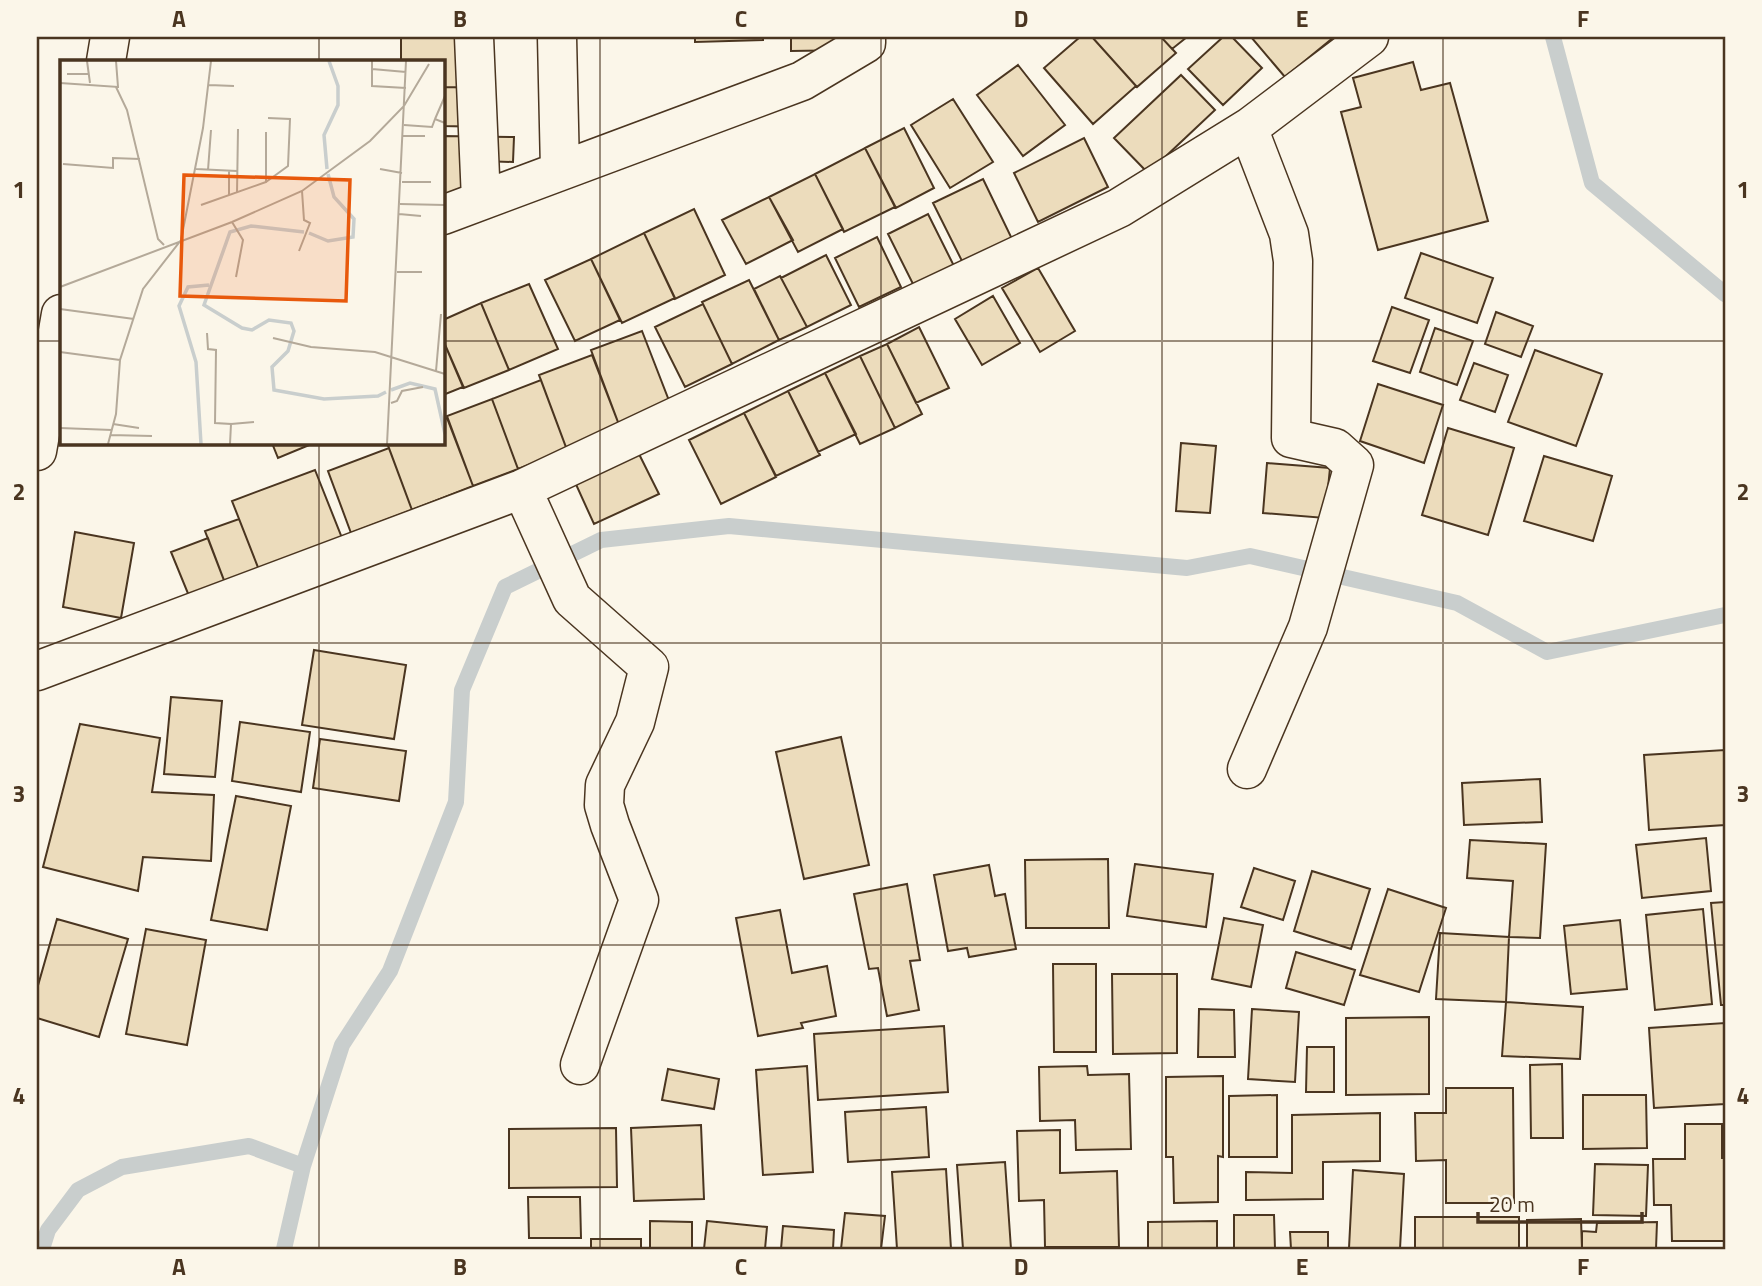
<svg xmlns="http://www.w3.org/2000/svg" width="1762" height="1286" viewBox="0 0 1762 1286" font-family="'Titillium Web',sans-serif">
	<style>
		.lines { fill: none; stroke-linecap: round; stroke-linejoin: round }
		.stream { stroke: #c9cecd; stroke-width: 16 }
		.building { fill: #ecdcbc; stroke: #4a3520; stroke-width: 2 }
		.street-casing { stroke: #4a3520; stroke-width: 41 }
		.street { stroke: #fbf6e9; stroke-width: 38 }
		.grid { fill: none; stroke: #4a3520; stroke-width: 2; stroke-opacity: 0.55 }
		.inset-river { fill: none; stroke: #c9cecd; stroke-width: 3.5 }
		.inset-road { fill: none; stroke: #b4a999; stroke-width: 2 }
		.view { fill: #e8590c; fill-opacity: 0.15; stroke: #e8590c; stroke-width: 3.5 }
		.inset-edge { fill: none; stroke: #4a3520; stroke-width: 3.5 }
		.neatline { fill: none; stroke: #4a3520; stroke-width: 2.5 }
		.grid-label { font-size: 23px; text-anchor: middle; font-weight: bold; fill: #4a3520 }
	</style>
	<rect width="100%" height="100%" fill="#fbf6e9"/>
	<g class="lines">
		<!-- stream -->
		<path class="stream" d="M1553 37 1592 183 1725 294
			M42 1249 48 1230 78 1190 122 1167 249 1146 303 1166
			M284 1249 303 1166 342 1045 390 971 456 802 462 690 505 587 601 540 729 526 1187 568 1250 556 1457 603 1547 652 1725 615"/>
	</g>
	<!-- building -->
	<path class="building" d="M401 37H487V88L443 87V61H401Z
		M695 37H763V40L695 42Z
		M791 37H854V50L791 51Z
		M1080 37H1092L1136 86 1093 124 1044 68Z
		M1092 37H1161L1176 53 1137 87Z
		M1161 37H1187L1172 49Z
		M1223 37H1232L1262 68 1223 105 1188 69Z
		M1251 37H1334L1285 77Z
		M1413 62 1421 90 1450 83 1488 221 1378 250 1341 112 1361 107 1353 78Z
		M1018 65 1065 125 1023 156 977 95Z
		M1181 75 1215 110 1148 173 1114 138Z
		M443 87 487 88V127L443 126Z
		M953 99 993 162 950 188 911 125Z
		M904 128 934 188 896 208 865 148Z
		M443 136 514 137 513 162 482 161V195H443Z
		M1084 138 1108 187 1038 222 1014 173Z
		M865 148 895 207 844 232 815 174Z
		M815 174 843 229 798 252 769 197Z
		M983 179 1013 241 964 265 933 203Z
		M769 197 793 240 746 264 722 220Z
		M694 209 725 275 675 299 644 233Z
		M928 214 954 266 914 286 888 234Z
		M644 233 675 298 622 323 591 259Z
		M877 237 901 287 859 307 835 258Z
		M1421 253 1493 278 1477 323 1405 298Z
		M826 255 851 305 807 327 781 278Z
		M591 259 620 320 575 341 545 280Z
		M1038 268 1075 331 1040 352 1002 288Z
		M780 276 807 327 779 340 754 289Z
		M749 280 779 340 732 364 702 302Z
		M529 284 558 349 509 370 481 303Z
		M993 296 1020 343 982 365 955 319Z
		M481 303 509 370 464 388 443 340V320Z
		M703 304 732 364 685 387 655 327Z
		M1392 307 1429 320 1410 373 1373 361Z
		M1496 312 1533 326 1521 357 1485 344Z
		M919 327 949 388 916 403 887 344Z
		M1435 328 1473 341 1457 385 1420 372Z
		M642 331 673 411 621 430 591 350Z
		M443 340 463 387 443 395Z
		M887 344 922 414 895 428 860 356Z
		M1535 350 1602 374 1576 446 1508 422Z
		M592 355 621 430 567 450 539 375Z
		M860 356 895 428 860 444 825 373Z
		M1474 363 1508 375 1495 412 1460 400Z
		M825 373 856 434 818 452 788 391Z
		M541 380 567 450 518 469 492 399Z
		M1378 384 1443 405 1424 463 1360 441Z
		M788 391 820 455 776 476 744 413Z
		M492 399 518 469 473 486 447 416Z
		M744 413 776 477 721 504 689 440Z
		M447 418 473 486 412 510 387 443H443V420Z
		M1448 428 1514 448 1488 535 1422 515Z
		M272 443H314L278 458Z
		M1181 443 1216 446 1210 513 1176 511Z
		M389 448 412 510 351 533 328 471Z
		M637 450 659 494 594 524 574 480Z
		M1544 456 1612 476 1593 541 1524 521Z
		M1267 463 1330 468 1325 518 1263 513Z
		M315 470 342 538 259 570 232 501Z
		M239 519 259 570 225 583 205 531Z
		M75 532 134 543 121 618 63 607Z
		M208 538 225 583 189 596 171 552Z
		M314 650 406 665 394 739 302 725Z
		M171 697 222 701 215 777 164 774Z
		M240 722 310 732 301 792 232 781Z
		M80 724 160 738 152 792 214 795 211 861 143 857 138 891 43 867Z
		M841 737 869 865 804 879 776 752Z
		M320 739 406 751 399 801 313 788Z
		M1725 750V825L1649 830 1644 755Z
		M1540 779 1542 822 1464 825 1462 783Z
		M236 796 291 806 267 930 211 920Z
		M1706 838 1711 891 1642 898 1636 845Z
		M1470 840 1546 844 1540 938 1509 937 1513 881 1467 878Z
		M1108 859 1109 928H1026L1025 860Z
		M1135 864 1213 874 1206 927 1127 916Z
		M989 865 995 896 1005 894 1016 949 969 957 967 948 948 951 934 875Z
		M1254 868 1295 881 1283 920 1241 907Z
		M1312 871 1370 889 1351 949 1294 931Z
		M907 884 920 960 910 961 919 1010 887 1016 878 968 869 969 854 894Z
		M1388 889 1446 908 1419 992 1360 975Z
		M1725 902V1005H1721L1711 903Z
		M1703 909 1712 1004 1655 1010 1646 915Z
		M780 910 792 973 827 966 836 1016 801 1023 803 1028 758 1036 736 918Z
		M1224 918 1263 925 1251 987 1212 979Z
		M57 919 128 939 99 1037 37 1018V989Z
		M1620 920 1627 989 1571 994 1564 926Z
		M146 929 206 940 187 1045 126 1034Z
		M1440 933 1509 937 1506 1002 1436 999Z
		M1296 952 1355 970 1344 1005 1286 988Z
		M1053 964H1096V1052H1054Z
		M1112 974H1177V1053L1113 1054Z
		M1506 1002 1583 1007 1580 1059 1502 1056Z
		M1199 1009 1234 1010 1235 1057H1198Z
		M1252 1009 1299 1012 1295 1082 1248 1079Z
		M1429 1017V1094L1346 1095V1018Z
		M1725 1023V1104L1654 1108 1649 1028Z
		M944 1026 948 1092 818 1100 814 1034Z
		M1307 1047H1334V1092H1306Z
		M1562 1064 1563 1138H1531L1530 1065Z
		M807 1066 813 1172 763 1175 756 1070Z
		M1087 1066 1088 1075 1129 1074 1131 1149 1076 1150 1075 1120 1040 1121 1039 1067Z
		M668 1069 719 1079 714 1109 662 1100Z
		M1223 1076V1157L1218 1156V1202L1174 1203 1173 1157H1166V1077Z
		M1446 1088H1513L1514 1203H1446V1160L1416 1161 1415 1113H1446Z
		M1277 1095V1157H1229V1096Z
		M1583 1095H1646L1647 1148 1583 1149Z
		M926 1107 929 1157 848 1162 845 1112Z
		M1380 1113V1161L1323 1162V1199L1246 1200V1172L1292 1173V1115Z
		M1685 1124H1722V1158H1725L1724 1241H1672L1671 1205H1654L1653 1159H1685Z
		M701 1125 704 1199 634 1201 631 1128Z
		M616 1128 617 1187 509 1188V1129Z
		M1060 1130V1173L1117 1171 1119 1247H1045L1044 1200 1019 1201 1017 1131Z
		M1005 1162 1011 1249H963L957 1165Z
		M1595 1164 1648 1165 1646 1216 1593 1215Z
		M946 1169 951 1249H897L892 1172Z
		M1353 1170 1404 1174 1400 1249 1349 1248Z
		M528 1197H580L581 1238H529Z
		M845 1213 885 1216 881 1249H841Z
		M1234 1215H1274L1275 1249H1234Z
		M1415 1217H1519V1249H1415Z
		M1581 1219 1582 1249H1527V1220Z
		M650 1221 692 1222V1249H650Z
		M707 1221 767 1227 765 1249H704Z
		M1217 1221V1249H1148V1222Z
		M1657 1222 1656 1249H1582V1231L1596 1232 1597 1223Z
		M783 1226 834 1230 833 1249H781Z
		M1290 1232H1328V1249H1291Z
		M591 1239H641V1249H591Z"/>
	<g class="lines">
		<defs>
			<path id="street" d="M474 37 481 200
				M557 37 560 170
				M106 61 110 37
				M443 215 802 81 866 43V37
				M37 451 61 314
				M522 489 572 599 649 667 635 722 605 785 604 805 610 825 639 900 580 1065
				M37 671 522 489 1119 208 1250 127 1369 37
				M1247 769 1308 627 1354 465 1335 448 1291 438 1293 261 1289 234 1252 138 1250 127"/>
		</defs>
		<!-- street casing -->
		<use href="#street" class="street-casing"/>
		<!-- street -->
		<use href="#street" class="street"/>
	</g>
	<!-- grid -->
	<path class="grid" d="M319 37V61M600 37V1249M881 37V1249M1162 37V1249M1443 37V1249M37 341H61M443 341H1725M319 443V1249M37 643H1725M37 945H1725"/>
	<!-- overview -->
	<g transform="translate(60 60)">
		<rect width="385" height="385" fill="#fbf6e9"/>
		<path class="inset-river" d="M267 109 264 75 278 45V26L269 1M244 172 191 166 170 172 144 245 182 268 192 270 209 260 231 263 234 271 228 291 212 307 214 330 264 339 318 336 326 332M249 173 268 181 293 177 294 159 274 137 268 114M331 330 350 323 375 329 385 374M141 384 136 302 119 246 128 227 149 225"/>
		<path class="inset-road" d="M27 1 30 23M312 1V26L346 28M312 9 346 12M7 14H29M0 23 58 27 56 1M149 25 174 26M56 27 67 50 98 179 104 185M375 59 385 36M344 65 372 67 375 59 385 63M343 76H365M3 104 53 108V98L80 99M136 109 177 111M320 109 342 113M148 110 151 70M169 111V135M206 122 228 106 230 59 208 58M342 122H371M177 133 178 69M340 144 385 145M141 145 206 122V72M339 154 361 156M172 162 183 180 176 217M239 191 250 163 244 160 242 131M337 212H362M0 227 172 162 242 131 310 81 344 46 369 4M0 249 74 259M147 273 148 289 156 290 155 363 171 364 170 384M213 278 251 287 315 292 385 314M0 292 60 300M376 311 381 254M331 343 337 341 342 331 363 327M53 364 79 368M171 364 194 362M0 368 52 370M50 375 92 376M48 384 56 354 60 300 83 229 121 180 143 68 151 1M327 384 346 1"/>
		<path class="view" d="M124 115 290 120 286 241 120 236Z"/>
		<rect width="385" height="385" class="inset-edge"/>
	</g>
	<!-- border -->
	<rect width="1762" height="1286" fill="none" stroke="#fbf6e9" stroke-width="77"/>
	<!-- scale -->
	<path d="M1478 1212v10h164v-10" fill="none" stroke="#4a3520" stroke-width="3.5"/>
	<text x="1489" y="1212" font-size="21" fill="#4a3520" stroke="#fbf6e9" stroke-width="5" paint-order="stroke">20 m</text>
	<rect x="38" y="38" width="1686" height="1210" class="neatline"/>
	<g class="grid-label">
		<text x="179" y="27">A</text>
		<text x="460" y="27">B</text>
		<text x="741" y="27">C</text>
		<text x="1021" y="27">D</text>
		<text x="1302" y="27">E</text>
		<text x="1583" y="27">F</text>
		<text x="19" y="198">1</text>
		<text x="1743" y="198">1</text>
		<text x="19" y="500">2</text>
		<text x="1743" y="500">2</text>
		<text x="19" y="802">3</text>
		<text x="1743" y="802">3</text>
		<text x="19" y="1104">4</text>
		<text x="1743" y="1104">4</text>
		<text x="179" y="1275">A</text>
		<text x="460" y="1275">B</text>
		<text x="741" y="1275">C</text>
		<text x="1021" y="1275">D</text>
		<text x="1302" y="1275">E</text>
		<text x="1583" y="1275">F</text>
	</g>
</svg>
